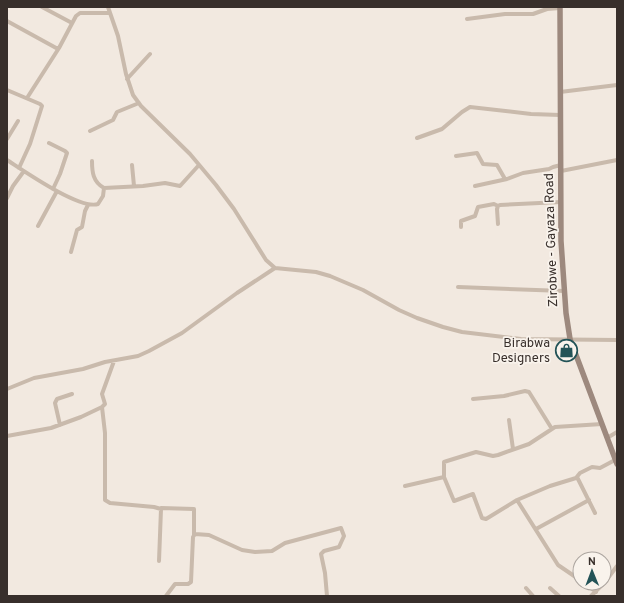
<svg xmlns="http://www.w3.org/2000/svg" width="624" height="603" viewBox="0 0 624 603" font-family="Overpass,sans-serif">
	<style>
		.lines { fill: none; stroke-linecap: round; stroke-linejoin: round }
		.street { stroke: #c9baac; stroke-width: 4 }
		.secondary { stroke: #9d897e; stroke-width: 5.5 }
		.labels { text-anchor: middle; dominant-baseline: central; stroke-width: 3.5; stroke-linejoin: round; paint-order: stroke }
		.street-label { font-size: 13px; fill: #382f2b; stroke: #f9f3ec }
		.poi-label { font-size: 13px; fill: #382f2b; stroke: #f9f3ec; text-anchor: end }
	</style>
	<rect width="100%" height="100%" fill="#f2e9e0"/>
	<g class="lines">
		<!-- street -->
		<path class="street" d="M42 7 72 23
			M108 7 118 36 126 74 133 95 141 106 190 154 216 185 234 209 266 260 275 268 316 272 330 276 363 290 399 310 417 318 443 327 462 332 521 339 617 340
			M467 19 505 14H533L547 9 560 8
			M7 21 58 49
			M127 79 150 54
			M7 90 40 104 42 106 30 144 19 168
			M560 92 617 85
			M27 98 59 48 76 16 80 13H110
			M90 131 113 120 117 112 139 103
			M417 138 442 129 462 112 470 107 531 114 560 115
			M7 139 18 121
			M49 143 65 151 67 153 60 174 53 189
			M456 156 477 153 483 164 497 165 505 179
			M7 160C24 171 80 210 98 204L103 196 104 188
			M92 161C92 172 93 182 104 188L143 186 165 183 180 186 199 165
			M132 165 134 186
			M561 171 617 160
			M475 186 507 179 523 173 549 169 553 167 561 165
			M7 198 13 186 24 171
			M498 224 497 209 498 206 500 205 561 202
			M38 226 57 191
			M461 227V221L475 216 478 207 494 204 498 206
			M71 252 77 230 82 227 85 211 88 205
			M458 287 564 291
			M114 361 102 394 105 404 102 407 105 433V500L110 503 154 507 161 509 159 561
			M7 389 34 378 83 369 105 362 138 356 149 351 182 333 237 293 275 268
			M473 399 504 396 525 391 529 392 552 429
			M509 420 513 449
			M60 425 55 403 57 399 72 394
			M7 436 51 428 81 417 102 407
			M607 438 617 432
			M444 477 454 501 473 494 482 518 486 519 517 500 550 486 576 478 580 473 592 467 600 468 615 460
			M577 477 595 513
			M405 486 444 477V462L447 461 476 452 493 456 498 455 529 444 555 427 602 424
			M517 500 558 565 580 580
			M161 508 194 509V535
			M536 529 589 500
			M584 583 596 592
			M526 588 533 596
			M550 588 559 596
			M166 596 175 584H188L191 582 193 537 195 534 209 535 242 550 255 552 272 551 285 543 341 528 344 536 339 547 324 551 321 554 325 573 327 596
			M591 596 605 582 617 566"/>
		<!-- secondary -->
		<path class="secondary" d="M560 7 561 241 566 313 570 339 617 464"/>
	</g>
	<!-- icons -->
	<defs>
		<symbol id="shop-ring" viewBox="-11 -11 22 22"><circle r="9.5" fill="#f9f3ec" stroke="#235357" stroke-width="1.5"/><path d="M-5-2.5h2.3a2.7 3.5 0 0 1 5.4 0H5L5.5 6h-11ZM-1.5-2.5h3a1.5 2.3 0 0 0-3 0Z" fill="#235357"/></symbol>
	</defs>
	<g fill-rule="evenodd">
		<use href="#shop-ring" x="554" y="338" width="25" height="25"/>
	</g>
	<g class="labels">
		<!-- street labels -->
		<g class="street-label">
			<text transform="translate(552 240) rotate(-92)">Zirobwe - Gayaza Road</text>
		</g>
		<!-- poi labels -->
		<g class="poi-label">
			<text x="550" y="344">Birabwa<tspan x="550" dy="15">Designers</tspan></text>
		</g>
	</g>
	<!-- border -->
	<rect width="624" height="603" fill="none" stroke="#382f2b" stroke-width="16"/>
	<!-- north arrow -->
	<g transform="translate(592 571) rotate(359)"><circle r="19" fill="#f9f3ec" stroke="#aca59f"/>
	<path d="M0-3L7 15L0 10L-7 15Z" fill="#235357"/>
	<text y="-6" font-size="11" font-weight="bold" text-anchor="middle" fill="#382f2b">N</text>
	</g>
</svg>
